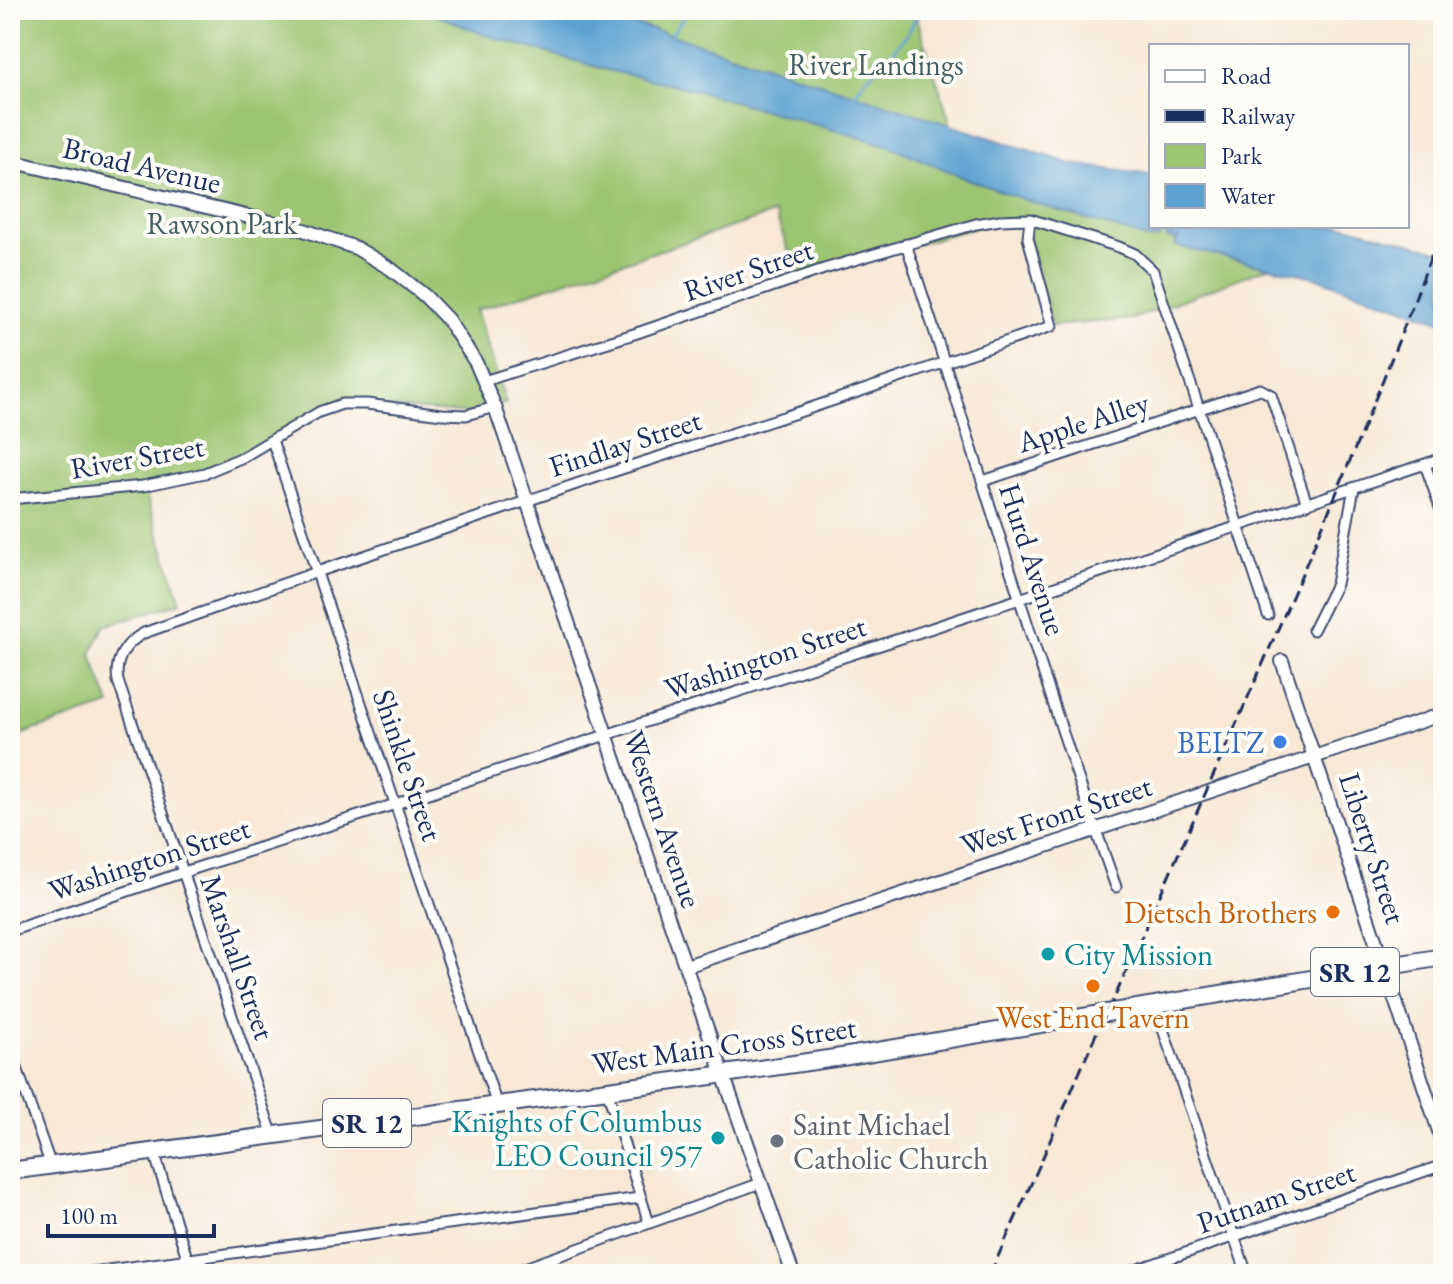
<svg xmlns="http://www.w3.org/2000/svg" width="1453" height="1284" viewBox="0 0 1453 1284" font-family="'EB Garamond',serif">
	<style>
		.green { fill: #9cc571; stroke: #5c7a68; stroke-width: 2 }
		.water { fill: #5ca1d1; stroke: #3c6898; stroke-width: 2 }
		.lines { fill: none; stroke-linecap: round; stroke-linejoin: round }
		.stream { stroke: #5ca1d1; stroke-width: 3 }
		.street-casing { stroke: #3c4b70; stroke-width: 13 }
		.secondary-casing { stroke: #3c4b70; stroke-width: 16 }
		.highway-casing { stroke: #3c4b70; stroke-width: 20 }
		.street { stroke: #fff; stroke-width: 9 }
		.secondary { stroke: #fff; stroke-width: 12 }
		.highway { stroke: #fff; stroke-width: 16 }
		.rail { stroke: #1b2f5e; stroke-width: 3; stroke-dasharray: 12 6; stroke-linecap: butt }
		.shop-dot { fill: #3f7fe0; stroke: #fdfcf7; stroke-width: 3 }
		.food-dot { fill: #e8710a; stroke: #fdfcf7; stroke-width: 3 }
		.culture-dot { fill: #0f9aa8; stroke: #fdfcf7; stroke-width: 3 }
		.worship-dot { fill: #6b7280; stroke: #fdfcf7; stroke-width: 3 }
		.labels { text-anchor: middle; dominant-baseline: central; stroke-width: 8; stroke-linejoin: round; paint-order: stroke }
		.shield { fill: #fdfcf7; stroke: #5f6c8c; stroke-width: 2 }
		.shield-label { font-size: 28px; font-weight: bold; fill: #1b2f5e }
		.park-label { font-size: 30px; fill: #425c64; stroke: #fdfcf7 }
		.street-label { font-size: 30px; fill: #1b2f5e; stroke: #fdfcf7 }
		.shop-label { font-size: 30px; fill: #366cbe; stroke: #fdfcf7; text-anchor: end }
		.food-label { font-size: 30px; fill: #c56008; stroke: #fdfcf7; text-anchor: end }
		.culture-label { font-size: 30px; fill: #0d838f; stroke: #fdfcf7; text-anchor: start }
		.worship-label { font-size: 30px; fill: #5b616d; stroke: #fdfcf7; text-anchor: start }
	</style>
	<rect width="100%" height="100%" fill="#fdfcf7"/>
	<filter id="ink" filterUnits="userSpaceOnUse"><feTurbulence type="fractalNoise" baseFrequency=".0125" numOctaves="2"/><feDisplacementMap in="SourceGraphic" scale="16" xChannelSelector="R" yChannelSelector="G"/><feConvolveMatrix kernelMatrix="1 2 1 2 8 2 1 2 1" color-interpolation-filters="sRGB"/></filter>
	<filter id="wash" filterUnits="userSpaceOnUse"><feTurbulence type="fractalNoise" baseFrequency=".006" numOctaves="4" result="noise"/><feDisplacementMap in="SourceGraphic" scale="32" xChannelSelector="R" yChannelSelector="G"/><feGaussianBlur stdDeviation="1.8" result="paint"/><feColorMatrix in="noise" values="0 0 0 0 0 0 0 0 0 0 0 0 0 0 0 0 0 1.4 0 .05"/><feComposite in="paint" operator="in"/></filter>
	<g filter="url(#wash)">
		<rect width="100%" height="100%" fill="#f8e8d5"/>
		<!-- green -->
		<path class="green" d="M10 10H923L917 18 951 125 949 139 1151 226 1297 234 1269 267 1132 319 1052 326 1023 219 1000 220 798 278 775 213 476 310 506 403 474 414 342 404 221 468 143 486 181 602 104 626 91 654 110 705 10 738Z"/>
		<!-- water -->
		<path class="water" d="M424 10H576L659 31 1072 164 1151 175V226H1347L1443 252V322L1314 277 1179 247 1175 245 1180 235 1175 241 1172 239V236L1169 240 1166 237 1167 230 1162 229 1160 238 1149 239 1028 201 967 179 890 146 680 86 611 71 485 35Z"/>
		<g class="lines">
			<!-- stream -->
			<path class="stream" d="M670 36 689 10
				M855 95 865 79 889 57 907 34 920 10"/>
		</g>
	</g>
	<g filter="url(#ink)">
		<g class="lines">
			<defs>
				<path id="street" d="M906 244C977 458 1040 675 1116 887
					M484 381 637 333 824 269 976 224 1000 220 1030 219 1119 247 1135 254 1153 271 1268 615
					M272 440 497 1105
					M1425 464 1443 516
					M983 481 1260 389 1271 395 1307 504
					M10 499 143 486 205 473 243 457 319 412 342 404H367L442 414 466 415 495 407
					M1313 630 1336 584 1354 488
					M10 931 184 872 374 811 917 633 1443 458
					M1155 1006 1247 1274
					M10 1048 51 1166
					M607 1090 649 1223
					M273 1136 118 681C114 660 125 643 144 633L317 572 612 472 799 412 1052 326 1028 238 1030 219
					M154 1152 192 1274
					M78 1274 640 1198
					M508 1274 761 1183
					M1124 1274 1443 1165"/>
				<path id="secondary" d="M10 161 301 229 356 248 391 269 425 296 448 320 476 363 495 407 673 931 793 1274
					M1282 661 1443 1143
					M686 966 1443 714"/>
				<path id="highway" d="M10 1171 704 1077 842 1057 1443 957"/>
			</defs>
			<!-- street casing -->
			<use href="#street" class="street-casing"/>
			<!-- secondary casing -->
			<use href="#secondary" class="secondary-casing"/>
			<!-- highway casing -->
			<use href="#highway" class="highway-casing"/>
			<!-- street -->
			<use href="#street" class="street"/>
			<!-- secondary -->
			<use href="#secondary" class="secondary"/>
			<!-- highway -->
			<use href="#highway" class="highway"/>
			<!-- rail -->
			<path class="rail" d="M990 1274 1037 1171 1096 1034 1117 992C1229 738 1347 485 1443 224"/>
		</g>
	</g>
	<!-- markers -->
	<circle class="shop-dot" cx="1280" cy="742" r="8"/>
	<g class="food-dot">
		<circle cx="1333" cy="912" r="8"/>
		<circle cx="1093" cy="986" r="8"/>
	</g>
	<g class="culture-dot">
		<circle cx="1048" cy="954" r="8"/>
		<circle cx="718" cy="1138" r="8"/>
	</g>
	<circle class="worship-dot" cx="777" cy="1141" r="8"/>
	<g class="labels">
		<!-- shield labels -->
		<g class="shield">
			<rect x="1311" y="948" width="88" height="48" rx="6"/>
			<rect x="323" y="1099" width="88" height="48" rx="6"/>
		</g>
		<g class="shield-label">
			<text x="1355" y="972">SR 12</text>
			<text x="367" y="1123">SR 12</text>
		</g>
		<!-- park labels -->
		<g class="park-label">
			<text x="876" y="64">River Landings</text>
			<text x="222" y="223">Rawson Park</text>
		</g>
		<!-- street labels -->
		<g class="street-label">
			<text transform="translate(142 165) rotate(13)">Broad Avenue</text>
			<text transform="translate(748 270) rotate(-19)">River Street</text>
			<text transform="translate(1083 422) rotate(-18)">Apple Alley</text>
			<text transform="translate(625 443) rotate(-18)">Findlay Street</text>
			<text transform="translate(137 457) rotate(-10)">River Street</text>
			<text transform="translate(1033 559) rotate(72)">Hurd Avenue</text>
			<text transform="translate(765 657) rotate(-18)">Washington Street</text>
			<text transform="translate(408 765) rotate(71)">Shinkle Street</text>
			<text transform="translate(1056 815) rotate(-18)">West Front Street</text>
			<text transform="translate(663 819) rotate(71)">Western Avenue</text>
			<text transform="translate(1373 848) rotate(72)">Liberty Street</text>
			<text transform="translate(149 859) rotate(-18)">Washington Street</text>
			<text transform="translate(238 957) rotate(71)">Marshall Street</text>
			<text transform="translate(724 1045) rotate(-8)">West Main Cross Street</text>
			<text transform="translate(1276 1197) rotate(-19)">Putnam Street</text>
		</g>
		<!-- shop labels -->
		<g class="shop-label">
			<text x="1264" y="742">BELTZ</text>
		</g>
		<!-- food labels -->
		<g class="food-label">
			<text x="1317" y="912">Dietsch Brothers</text>
			<text x="1093" y="1017" text-anchor="middle">West End Tavern</text>
		</g>
		<!-- culture labels -->
		<g class="culture-label">
			<text x="1064" y="954">City Mission</text>
			<text x="702" y="1121" text-anchor="end">Knights of Columbus<tspan x="702" dy="34">LEO Council 957</tspan></text>
		</g>
		<!-- worship labels -->
		<g class="worship-label">
			<text x="793" y="1124">Saint Michael<tspan x="793" dy="34">Catholic Church</tspan></text>
		</g>
	</g>
	<!-- margin -->
	<rect width="1453" height="1284" fill="none" stroke="#fdfcf7" stroke-width="40"/>
	<!-- legend -->
	<rect x="1149" y="44" width="260" height="184" fill="#fdfcf7" stroke="#a3aaba" stroke-width="2"/>
	<rect x="1165" y="70" width="40" height="12" fill="#ffffff" stroke="#a3aaba" stroke-width="2"/>
	<text x="1221" y="84" font-size="24" fill="#1b2f5e">Road</text>
	<rect x="1165" y="110" width="40" height="12" fill="#1b2f5e" stroke="#a3aaba" stroke-width="2"/>
	<text x="1221" y="124" font-size="24" fill="#1b2f5e">Railway</text>
	<rect x="1165" y="144" width="40" height="24" fill="#9cc571" stroke="#a3aaba" stroke-width="2"/>
	<text x="1221" y="164" font-size="24" fill="#1b2f5e">Park</text>
	<rect x="1165" y="184" width="40" height="24" fill="#5ca1d1" stroke="#a3aaba" stroke-width="2"/>
	<text x="1221" y="204" font-size="24" fill="#1b2f5e">Water</text>
	<!-- scale -->
	<path d="M48 1224v12h166v-12" fill="none" stroke="#1b2f5e" stroke-width="4"/>
	<text x="60" y="1224" font-size="24" fill="#1b2f5e" stroke="#fdfcf7" stroke-width="6" paint-order="stroke">100 m</text>
</svg>
